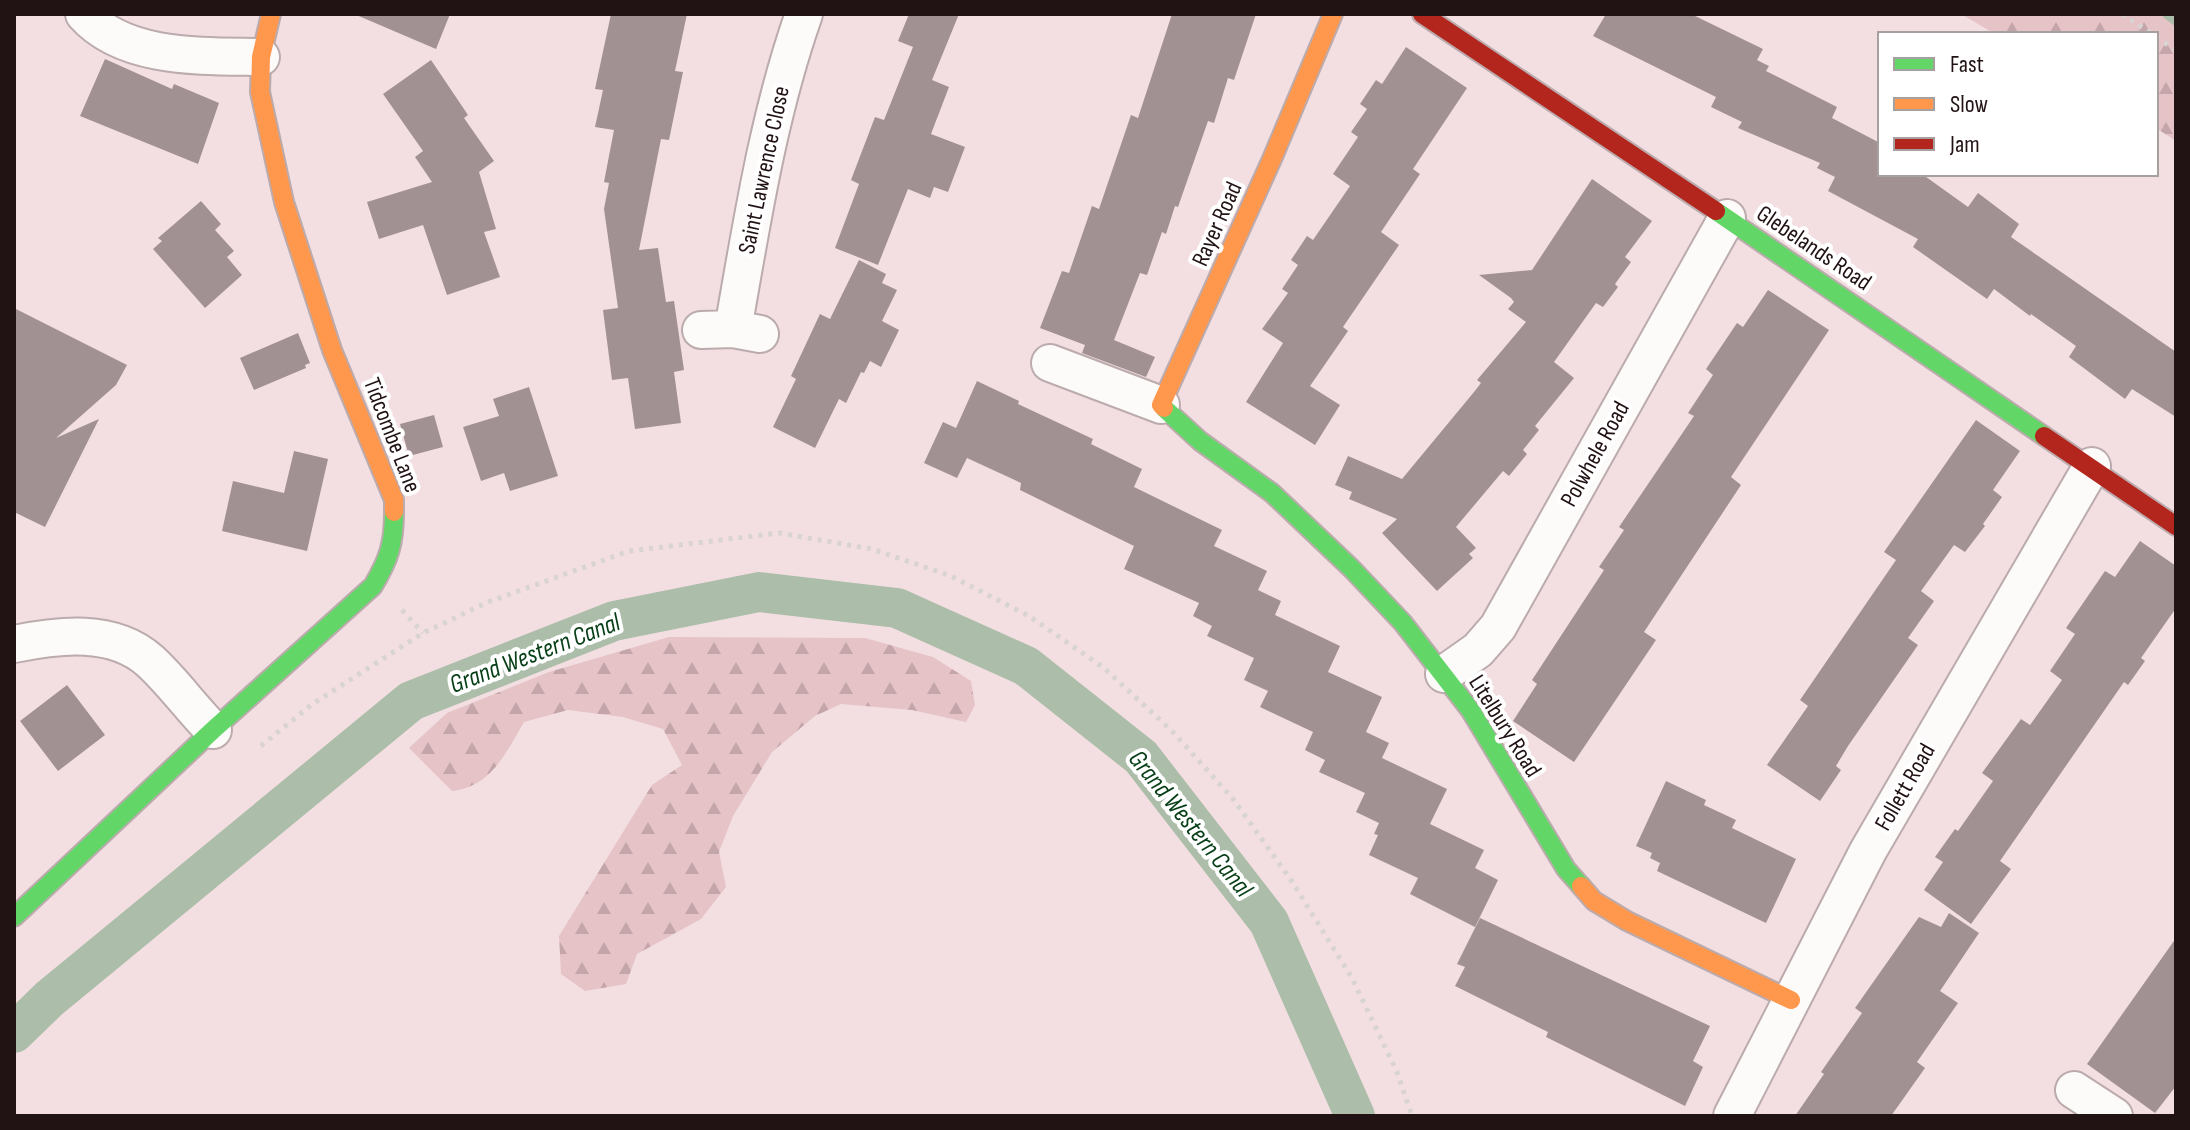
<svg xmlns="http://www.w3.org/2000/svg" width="2190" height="1130" viewBox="0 0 2190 1130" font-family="'Sofia Sans Condensed',sans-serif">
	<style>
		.forest { fill: url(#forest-firs) }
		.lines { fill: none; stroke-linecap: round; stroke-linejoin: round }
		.stream { stroke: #acbda9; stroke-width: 11 }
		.canal { stroke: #acbda9; stroke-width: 40 }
		.building { fill: #a29193 }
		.street-casing { stroke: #bbabad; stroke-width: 40 }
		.fast-casing { stroke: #bbabad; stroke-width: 22 }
		.slow-casing { stroke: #bbabad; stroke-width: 22 }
		.jam-casing { stroke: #bbabad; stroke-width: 22 }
		.path { stroke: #d9d3d3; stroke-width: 5; stroke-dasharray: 4 6; stroke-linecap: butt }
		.street { stroke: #fdfafa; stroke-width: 36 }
		.fast { stroke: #63d668; stroke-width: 18 }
		.slow { stroke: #ff974d; stroke-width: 18 }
		.jam { stroke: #b3261e; stroke-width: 18 }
		.labels { text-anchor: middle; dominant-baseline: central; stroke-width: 8; stroke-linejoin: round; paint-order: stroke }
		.street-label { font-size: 24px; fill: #211214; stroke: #fff }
		.water-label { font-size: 26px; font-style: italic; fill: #063e16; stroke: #fff }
	</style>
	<defs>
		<pattern id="forest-firs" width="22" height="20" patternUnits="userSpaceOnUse" patternTransform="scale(2)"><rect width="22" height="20" fill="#e5c3c7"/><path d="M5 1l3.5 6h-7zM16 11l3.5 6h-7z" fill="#c4a6aa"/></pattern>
	</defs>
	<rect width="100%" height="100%" fill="#f3dfe1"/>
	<!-- forest -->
	<path class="forest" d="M1961 14H2176V141L2156 128V34H1995Z
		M669 637 865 638 933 657 971 681 975 705 966 722 912 710 841 704 815 716 772 752 733 816 719 852 726 887 701 919 637 954 626 984 585 991 561 974 559 936 652 785 682 765 663 729 623 717 568 710 524 722C506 753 491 787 452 791L409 748 447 713 549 672Z"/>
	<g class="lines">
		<!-- stream -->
		<path class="stream" d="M2168 14 2176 20"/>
		<!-- canal -->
		<path class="canal" d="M14 1033 49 999 411 701 614 621 759 592 897 608 1026 666 1141 757 1269 922 1355 1116"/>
	</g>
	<!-- building -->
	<path class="building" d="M354 14H450L436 49Z
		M611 14H687L675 71 683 72 669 140 661 139 639 250 658 248 666 302 674 301 684 370 674 372 681 423 635 429 628 378 612 380 603 310 618 308 604 209 609 183 604 182 614 130 595 127 603 90 595 89Z
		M909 14H959L932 80 949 87 931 134 965 147 948 192 934 187 930 198 908 189 878 265 835 248 859 184 851 180 875 117 884 120 913 47 898 41Z
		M1172 14H1256L1234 80 1228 78 1214 123 1208 121 1178 207 1175 206 1166 234 1162 232 1147 275 1140 273 1114 340 1155 357 1146 377 1082 353 1085 345 1040 328 1062 271 1069 273 1092 206 1099 209 1131 115 1138 118Z
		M1606 14H1691L1763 49 1757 60 1769 66 1766 71 1837 107 1832 118 1880 143V174H1922L1968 207 1978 193 2019 224 2011 237 2176 352V417L2132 389 2125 399 2069 357 2076 346 2031 314 2030 316 1994 289 1987 299 1913 247 1918 239 1828 191 1835 177 1817 168 1820 163 1738 128 1742 122 1711 107 1716 97 1593 36Z
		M1406 47 1467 88 1413 169 1420 174 1381 232 1399 245 1343 327 1348 331 1310 386 1340 405 1315 445 1246 402 1283 343 1262 329 1288 293 1282 289 1298 265 1291 260 1307 236 1313 240 1350 186 1333 174 1358 137 1351 132 1367 109 1360 104 1376 80 1382 84Z
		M105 59 172 89 174 84 219 103 198 164 80 116Z
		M431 60 468 115 464 118 494 161 479 172 496 229 484 232 500 277 447 295 423 225 379 239 367 202 432 182 415 157 423 151 383 94Z
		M1592 179 1652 221 1625 257 1631 262 1615 284 1618 287 1603 307 1596 303 1554 362 1574 378 1535 426 1539 430 1523 450 1527 454 1509 476 1503 471 1456 527 1476 548 1469 554 1473 558 1437 591 1382 533 1397 519 1349 499 1352 492 1335 485 1348 456 1402 479 1474 392 1481 383 1477 380 1526 322 1508 309 1514 302 1511 298 1479 275 1532 270Z
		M201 201 221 224 215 230 234 251 227 257 242 275 205 308 153 249 162 241 158 238Z
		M859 260 886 274 882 283 897 290 882 321 899 330 881 367 870 361 864 373 861 372 846 403 839 399 815 448 773 427 796 379 791 376 820 314 830 319Z
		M1768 290 1829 330 1731 477 1741 485 1644 632 1656 640 1574 762 1513 721 1537 684 1532 680 1604 570 1599 567 1624 530 1619 527 1694 416 1688 413 1713 375 1706 369 1737 323 1743 327Z
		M14 308 127 365 116 385 56 438 99 419 45 527 14 512Z
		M298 333 310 363 305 365 306 368 254 390 240 358Z
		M977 381 1019 401 1018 404 1093 439 1091 444 1142 469 1134 487 1222 530 1214 546 1267 571 1258 590 1281 601 1275 615 1340 646 1328 672 1382 697 1366 732 1389 743 1382 758 1447 789 1430 824 1484 850 1475 868 1498 880 1475 927 1410 894 1418 878 1369 855 1378 835 1374 834 1379 823 1356 812 1365 793 1319 772 1325 760 1305 750 1313 732 1260 707 1268 691 1244 680 1254 658 1207 636 1212 626 1193 616 1199 603 1124 569 1134 546 1020 490 1021 483 967 458 957 478 924 463 943 422 956 428Z
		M529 387 558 476 510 491 504 473 481 481 463 427 499 416 493 399Z
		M434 415 443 447 409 456 400 424Z
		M1976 420 2020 451 1993 490 2002 497 1983 524 1985 526 1965 552 1954 545 1921 591 1934 601 1908 638 1918 645 1848 746 1836 766 1841 770 1820 801 1767 765 1808 706 1800 700 1896 560 1884 552Z
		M294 451 328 459 307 551 222 531 233 481 284 493Z
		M2140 541 2176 566V608L2141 658 2145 661 2128 685 2124 682 2000 861 2011 869 1971 924 1924 890 1943 862 1935 857 1955 829 1958 831 1993 781 1982 773 2021 719 2030 725 2062 680 2050 671 2075 634 2066 628 2105 571 2115 577Z
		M67 685 105 735 58 771 20 721Z
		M1666 781 1706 800 1704 805 1736 820 1732 828 1796 859 1766 923 1657 871 1660 863 1650 858 1652 853 1636 846Z
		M1949 913 1979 933 1940 991 1958 1003 1917 1062 1925 1068 1891 1116H1795L1824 1074 1821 1072 1862 1013 1855 1008 1919 917 1941 927Z
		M1480 918 1710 1026 1693 1061 1703 1067 1685 1106 1546 1037 1548 1032 1455 986 1465 967 1457 964Z
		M2176 938V1086L2155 1113 2087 1064Z"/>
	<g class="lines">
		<defs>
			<path id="street" d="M84 14C125 60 204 56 261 57
				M733 329C752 222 768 116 804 14
				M701 330 733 329 760 334
				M1050 363 1161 405
				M14 644C59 635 113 628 150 661 173 682 191 708 213 730
				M1444 674 1478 650 1498 627 1727 218
				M2074 1090 2114 1116
				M1732 1116 1868 851 2092 466"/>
			<path id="fast" d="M1716 211 2044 436
				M1164 408 1200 441 1272 493 1352 569 1403 623 1471 711 1566 869 1581 886
				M14 917 213 730 373 586C389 559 394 544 394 512"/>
			<path id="slow" d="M271 14 261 57 260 92 284 202 332 350 394 500V512
				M1164 408 1161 405 1272 159 1333 14
				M1581 886 1594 901 1627 921 1791 1000"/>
			<path id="jam" d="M1422 14 1716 211
				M2044 436 2176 526"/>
		</defs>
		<!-- street casing -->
		<use href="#street" class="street-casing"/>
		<!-- fast casing -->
		<use href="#fast" class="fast-casing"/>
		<!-- slow casing -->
		<use href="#slow" class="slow-casing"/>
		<!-- jam casing -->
		<use href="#jam" class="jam-casing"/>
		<!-- path -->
		<path class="path" d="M2122 14 2152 34
			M2156 37 2176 50
			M402 610 423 633
			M261 746 311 705 423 633 488 602 629 551 779 533 872 549 951 576 1029 616 1104 668 1173 732 1233 799 1291 880 1352 978 1397 1072 1412 1116"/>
		<!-- street -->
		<use href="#street" class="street"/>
		<!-- fast -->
		<use href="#fast" class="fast"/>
		<!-- slow -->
		<use href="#slow" class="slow"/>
		<!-- jam -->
		<use href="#jam" class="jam"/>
	</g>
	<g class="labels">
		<!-- street labels -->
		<g class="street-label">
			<text transform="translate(764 170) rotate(-78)">Saint Lawrence Close</text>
			<text transform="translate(1217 224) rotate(-66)">Rayer Road</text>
			<text transform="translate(1814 248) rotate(34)">Glebelands Road</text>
			<text transform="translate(392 435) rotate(69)">Tidcombe Lane</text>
			<text transform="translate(1595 454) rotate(-61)">Polwhele Road</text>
			<text transform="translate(1505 726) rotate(58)">Litelbury Road</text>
			<text transform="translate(1905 787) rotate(-60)">Follett Road</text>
		</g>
		<!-- water labels -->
		<g class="water-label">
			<text transform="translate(535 654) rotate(-21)">Grand Western Canal</text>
			<text transform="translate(1190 824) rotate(51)">Grand Western Canal</text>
		</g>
	</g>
	<!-- border -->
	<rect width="2190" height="1130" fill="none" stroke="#211214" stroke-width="32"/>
	<!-- legend -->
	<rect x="1878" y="32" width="280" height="144" fill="#ffffff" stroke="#a6a0a1" stroke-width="2"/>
	<rect x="1894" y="58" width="40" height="12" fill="#63d668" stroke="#a6a0a1" stroke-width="2"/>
	<text x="1950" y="72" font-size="24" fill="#211214">Fast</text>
	<rect x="1894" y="98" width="40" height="12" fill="#ff974d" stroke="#a6a0a1" stroke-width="2"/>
	<text x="1950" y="112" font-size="24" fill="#211214">Slow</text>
	<rect x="1894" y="138" width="40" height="12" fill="#b3261e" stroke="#a6a0a1" stroke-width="2"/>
	<text x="1950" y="152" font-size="24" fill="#211214">Jam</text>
</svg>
